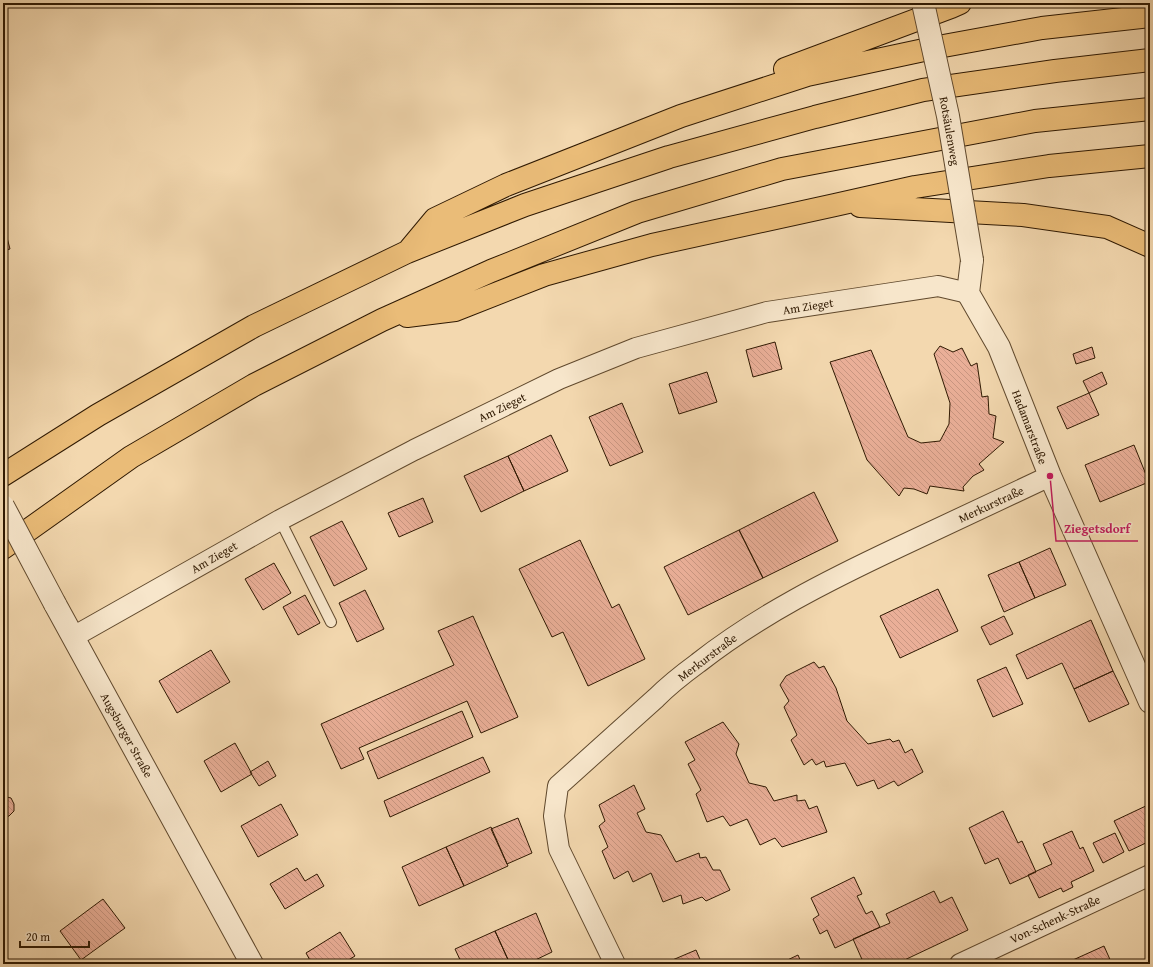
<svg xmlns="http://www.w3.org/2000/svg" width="1153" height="967" viewBox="0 0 1153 967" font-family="'Gentium Book Plus',serif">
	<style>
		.building { fill: url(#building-back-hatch); stroke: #2f1902 }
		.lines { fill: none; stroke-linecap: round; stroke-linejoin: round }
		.service-casing { stroke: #60492d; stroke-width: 12 }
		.minor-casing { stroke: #60492d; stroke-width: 22 }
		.tertiary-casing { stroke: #60492d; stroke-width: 24 }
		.motorway-casing { stroke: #2f1902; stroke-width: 24 }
		.service { stroke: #f7e6cb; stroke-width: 10 }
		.minor { stroke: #f7e6cb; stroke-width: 20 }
		.tertiary { stroke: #f7e6cb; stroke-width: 22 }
		.motorway { stroke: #eabc78; stroke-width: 22 }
		.tertiary-bridge-casing { stroke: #60492d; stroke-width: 24; stroke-linecap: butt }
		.tertiary-bridge { stroke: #f7e6cb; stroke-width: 22 }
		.labels { text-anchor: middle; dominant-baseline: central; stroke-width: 3; stroke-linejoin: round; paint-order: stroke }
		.street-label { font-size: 12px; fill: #2f1902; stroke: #f7e6cb }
		.leader { fill: none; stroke: #c2185b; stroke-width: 1.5 }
		.callout-dot { fill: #c2185b; stroke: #f7e6cb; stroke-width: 1.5 }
		.callout-label { font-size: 13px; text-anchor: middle; font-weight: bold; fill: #c2185b; stroke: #f7e6cb; stroke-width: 3; stroke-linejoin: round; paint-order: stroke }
	</style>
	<defs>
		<pattern id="building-back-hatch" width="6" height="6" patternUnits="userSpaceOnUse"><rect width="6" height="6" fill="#eaaf98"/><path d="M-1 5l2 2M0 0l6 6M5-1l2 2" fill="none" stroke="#c99681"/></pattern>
	</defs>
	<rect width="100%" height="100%" fill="#f3d8af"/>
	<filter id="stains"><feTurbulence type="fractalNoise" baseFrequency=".005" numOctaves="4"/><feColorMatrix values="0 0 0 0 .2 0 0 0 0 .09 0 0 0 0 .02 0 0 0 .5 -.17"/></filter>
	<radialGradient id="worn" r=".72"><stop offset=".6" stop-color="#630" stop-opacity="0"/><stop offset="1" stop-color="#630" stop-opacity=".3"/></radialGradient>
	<!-- building -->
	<path class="building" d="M3 222 10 249 3 251Z
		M775 342 782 369 753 377 746 350Z
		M940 346 953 352 962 348 971 366 977 363 982 397 988 396 989 414 996 416 993 438 1004 442 979 464 984 470 973 476 963 487 964 491 930 486 927 494 914 489 904 488 899 496 867 460 830 362 871 350 908 437 921 443 940 441 949 424 950 403 934 354Z
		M1092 347 1095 358 1076 364 1073 354Z
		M707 372 717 402 679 414 669 384Z
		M1102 372 1107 384 1089 393 1083 381Z
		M1089 393 1099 415 1067 429 1057 407Z
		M622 403 643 452 610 466 589 417Z
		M551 435 568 471 524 491 508 456Z
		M1134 445 1149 482 1100 502 1085 465Z
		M508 456 524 491 481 512 464 476Z
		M814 492 838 541 763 578 739 530Z
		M423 498 433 522 399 537 388 513Z
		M342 521 367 569 334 586 310 537Z
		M739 530 763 578 688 615 664 567Z
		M580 540 612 608 619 604 645 659 588 686 563 632 552 637 519 569Z
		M1050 548 1066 585 1035 598 1019 562Z
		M1019 562 1035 598 1004 612 988 575Z
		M274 563 291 593 263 610 245 579Z
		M938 589 958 631 900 658 880 616Z
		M365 590 384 629 357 642 339 603Z
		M305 595 320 623 298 635 283 607Z
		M473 616 518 717 481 733 467 701 359 748 364 759 341 769 321 724 454 665 438 631Z
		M1004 616 1013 634 990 645 981 627Z
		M1091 620 1113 671 1074 689 1062 663 1027 679 1016 655Z
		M211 650 230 682 177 713 159 681Z
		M814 662 819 668 824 666 836 688 847 721 868 744 890 739 893 742 899 740 905 753 912 749 923 772 898 786 894 781 878 789 874 780 857 786 845 763 826 767 824 761 816 765 812 759 804 765 791 740 797 735 784 707 789 701 780 685 786 676Z
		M1006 667 1023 704 993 717 977 680Z
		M1113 671 1129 704 1089 722 1074 689Z
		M462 711 473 737 378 779 367 752Z
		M723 722 739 744 736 754 749 783 766 787 774 801 797 795V801L805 800 809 809 817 806 827 832 782 847 775 838 760 845 747 819 730 826 723 816 707 822 696 794 701 790 688 764 695 760 685 742Z
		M235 743 252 774 221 792 204 761Z
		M483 757 490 772 390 817 384 801Z
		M268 761 276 776 259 786 250 772Z
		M634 785 645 809 637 813 646 832 661 835 676 862 699 853 700 858 706 857 713 870H720L730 890 706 901 702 897 683 904 681 895 663 902 651 873 633 882 628 871 614 879 602 851 608 847 599 826 605 821 599 805Z
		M3 796 11 798 14 804V811L9 816 6 817H3Z
		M281 804 298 835 258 857 241 826Z
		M1150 804V841L1129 851 1114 821Z
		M1003 811 1018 843 1022 841 1036 872 1010 884 998 858 985 864 969 828Z
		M518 818 532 853 507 864 491 829Z
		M491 827 508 866 464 886 446 847Z
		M1072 831 1080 849 1083 847 1094 871 1071 882 1073 887 1063 892 1061 888 1039 898 1028 875 1052 864 1043 844Z
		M1115 833 1124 852 1103 863 1093 843Z
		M446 847 464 886 419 906 402 867Z
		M297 868 305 881 317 874 324 886 285 909 270 884Z
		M854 877 862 894 857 896 866 914 872 911 880 927 835 948 827 930 820 934 813 919 819 915 811 898Z
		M934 891 940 903 952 897 968 930 896 964H864L853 939 890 923 886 914Z
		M103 899 125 928 81 960 60 931Z
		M536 913 552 952 527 964H510L495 931Z
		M495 931 510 964H462L455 949Z
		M340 932 355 956 342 964H312L306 953Z
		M1104 946 1112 964H1064Z
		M696 950 702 964H663Z
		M798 955 802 964H779Z"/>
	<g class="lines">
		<defs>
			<path id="service" d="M280 520 331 622"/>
			<path id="minor" d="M73 637 280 520 414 450 559 379 636 348 767 312 938 286 968 293
				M615 964 559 849 554 816 558 786 656 698C669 685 683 674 698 663 759 615 829 580 899 547 949 524 999 500 1050 476
				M960 964 1150 875"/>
			<path id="tertiary" d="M972 260 968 293 999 347 1050 476 1150 702
				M55 604 252 964"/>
			<path id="motorway" d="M785 69 951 7 960 3
				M860 206 1023 215 1107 227 1150 246
				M410 249 435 219 506 185 681 116 807 75 938 47 1042 28 1150 16
				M407 316 455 310 544 275 652 245 835 205 915 187 1049 166 1150 156
				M3 475 98 415 254 326 407 252 525 205 669 157 815 117 923 90 1055 71 1150 60
				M3 548 131 457 254 385 382 320 491 271 637 212 782 169 1035 121 1150 109"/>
		</defs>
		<!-- service casing -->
		<use href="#service" class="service-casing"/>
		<!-- minor casing -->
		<use href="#minor" class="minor-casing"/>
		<!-- tertiary casing -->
		<use href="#tertiary" class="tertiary-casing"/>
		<!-- motorway casing -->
		<use href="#motorway" class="motorway-casing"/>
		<!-- service -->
		<use href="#service" class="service"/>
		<!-- minor -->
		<use href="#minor" class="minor"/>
		<!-- tertiary -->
		<use href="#tertiary" class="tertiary"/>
		<!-- motorway -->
		<use href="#motorway" class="motorway"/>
		<defs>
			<path id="tertiary-bridge" d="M923 3 948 116 972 260
				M3 506 55 604"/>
		</defs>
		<!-- tertiary-bridge casing -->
		<use href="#tertiary-bridge" class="tertiary-bridge-casing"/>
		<!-- tertiary-bridge -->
		<use href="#tertiary-bridge" class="tertiary-bridge"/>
	</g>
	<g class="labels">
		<!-- street labels -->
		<g class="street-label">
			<text transform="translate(950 131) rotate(80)">Rotsäulenweg</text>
			<text transform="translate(808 306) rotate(-9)">Am Zieget</text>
			<text transform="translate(502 407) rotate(-26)">Am Zieget</text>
			<text transform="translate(1030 427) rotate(69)">Hadamarstraße</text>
			<text transform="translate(991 504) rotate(-25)">Merkurstraße</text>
			<text transform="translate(214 557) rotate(-30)">Am Zieget</text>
			<text transform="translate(707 657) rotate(-37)">Merkurstraße</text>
			<text transform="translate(127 735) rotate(61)">Augsburger Straße</text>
			<text transform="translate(1055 919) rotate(-25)">Von-Schenk-Straße</text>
		</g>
	</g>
	<!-- callouts -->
	<path class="leader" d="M1050 476L1056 541H1138"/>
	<circle class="callout-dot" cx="1050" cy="476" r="4"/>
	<g class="callout-label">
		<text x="1097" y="533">Ziegetsdorf</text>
	</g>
	<!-- margin -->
	<rect width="1153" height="967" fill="none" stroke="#f3d8af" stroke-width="16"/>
	<rect x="4" y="4" width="1145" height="959" fill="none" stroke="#2f1902" stroke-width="2"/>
	<rect x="8" y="8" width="1137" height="951" fill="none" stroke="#2f1902"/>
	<!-- scale -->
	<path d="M20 941v6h69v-6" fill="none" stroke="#2f1902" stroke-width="2"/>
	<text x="26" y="941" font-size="12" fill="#2f1902" stroke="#f7e6cb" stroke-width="3" paint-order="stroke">20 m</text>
	<rect width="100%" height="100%" filter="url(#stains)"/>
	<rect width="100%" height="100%" fill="url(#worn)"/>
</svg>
